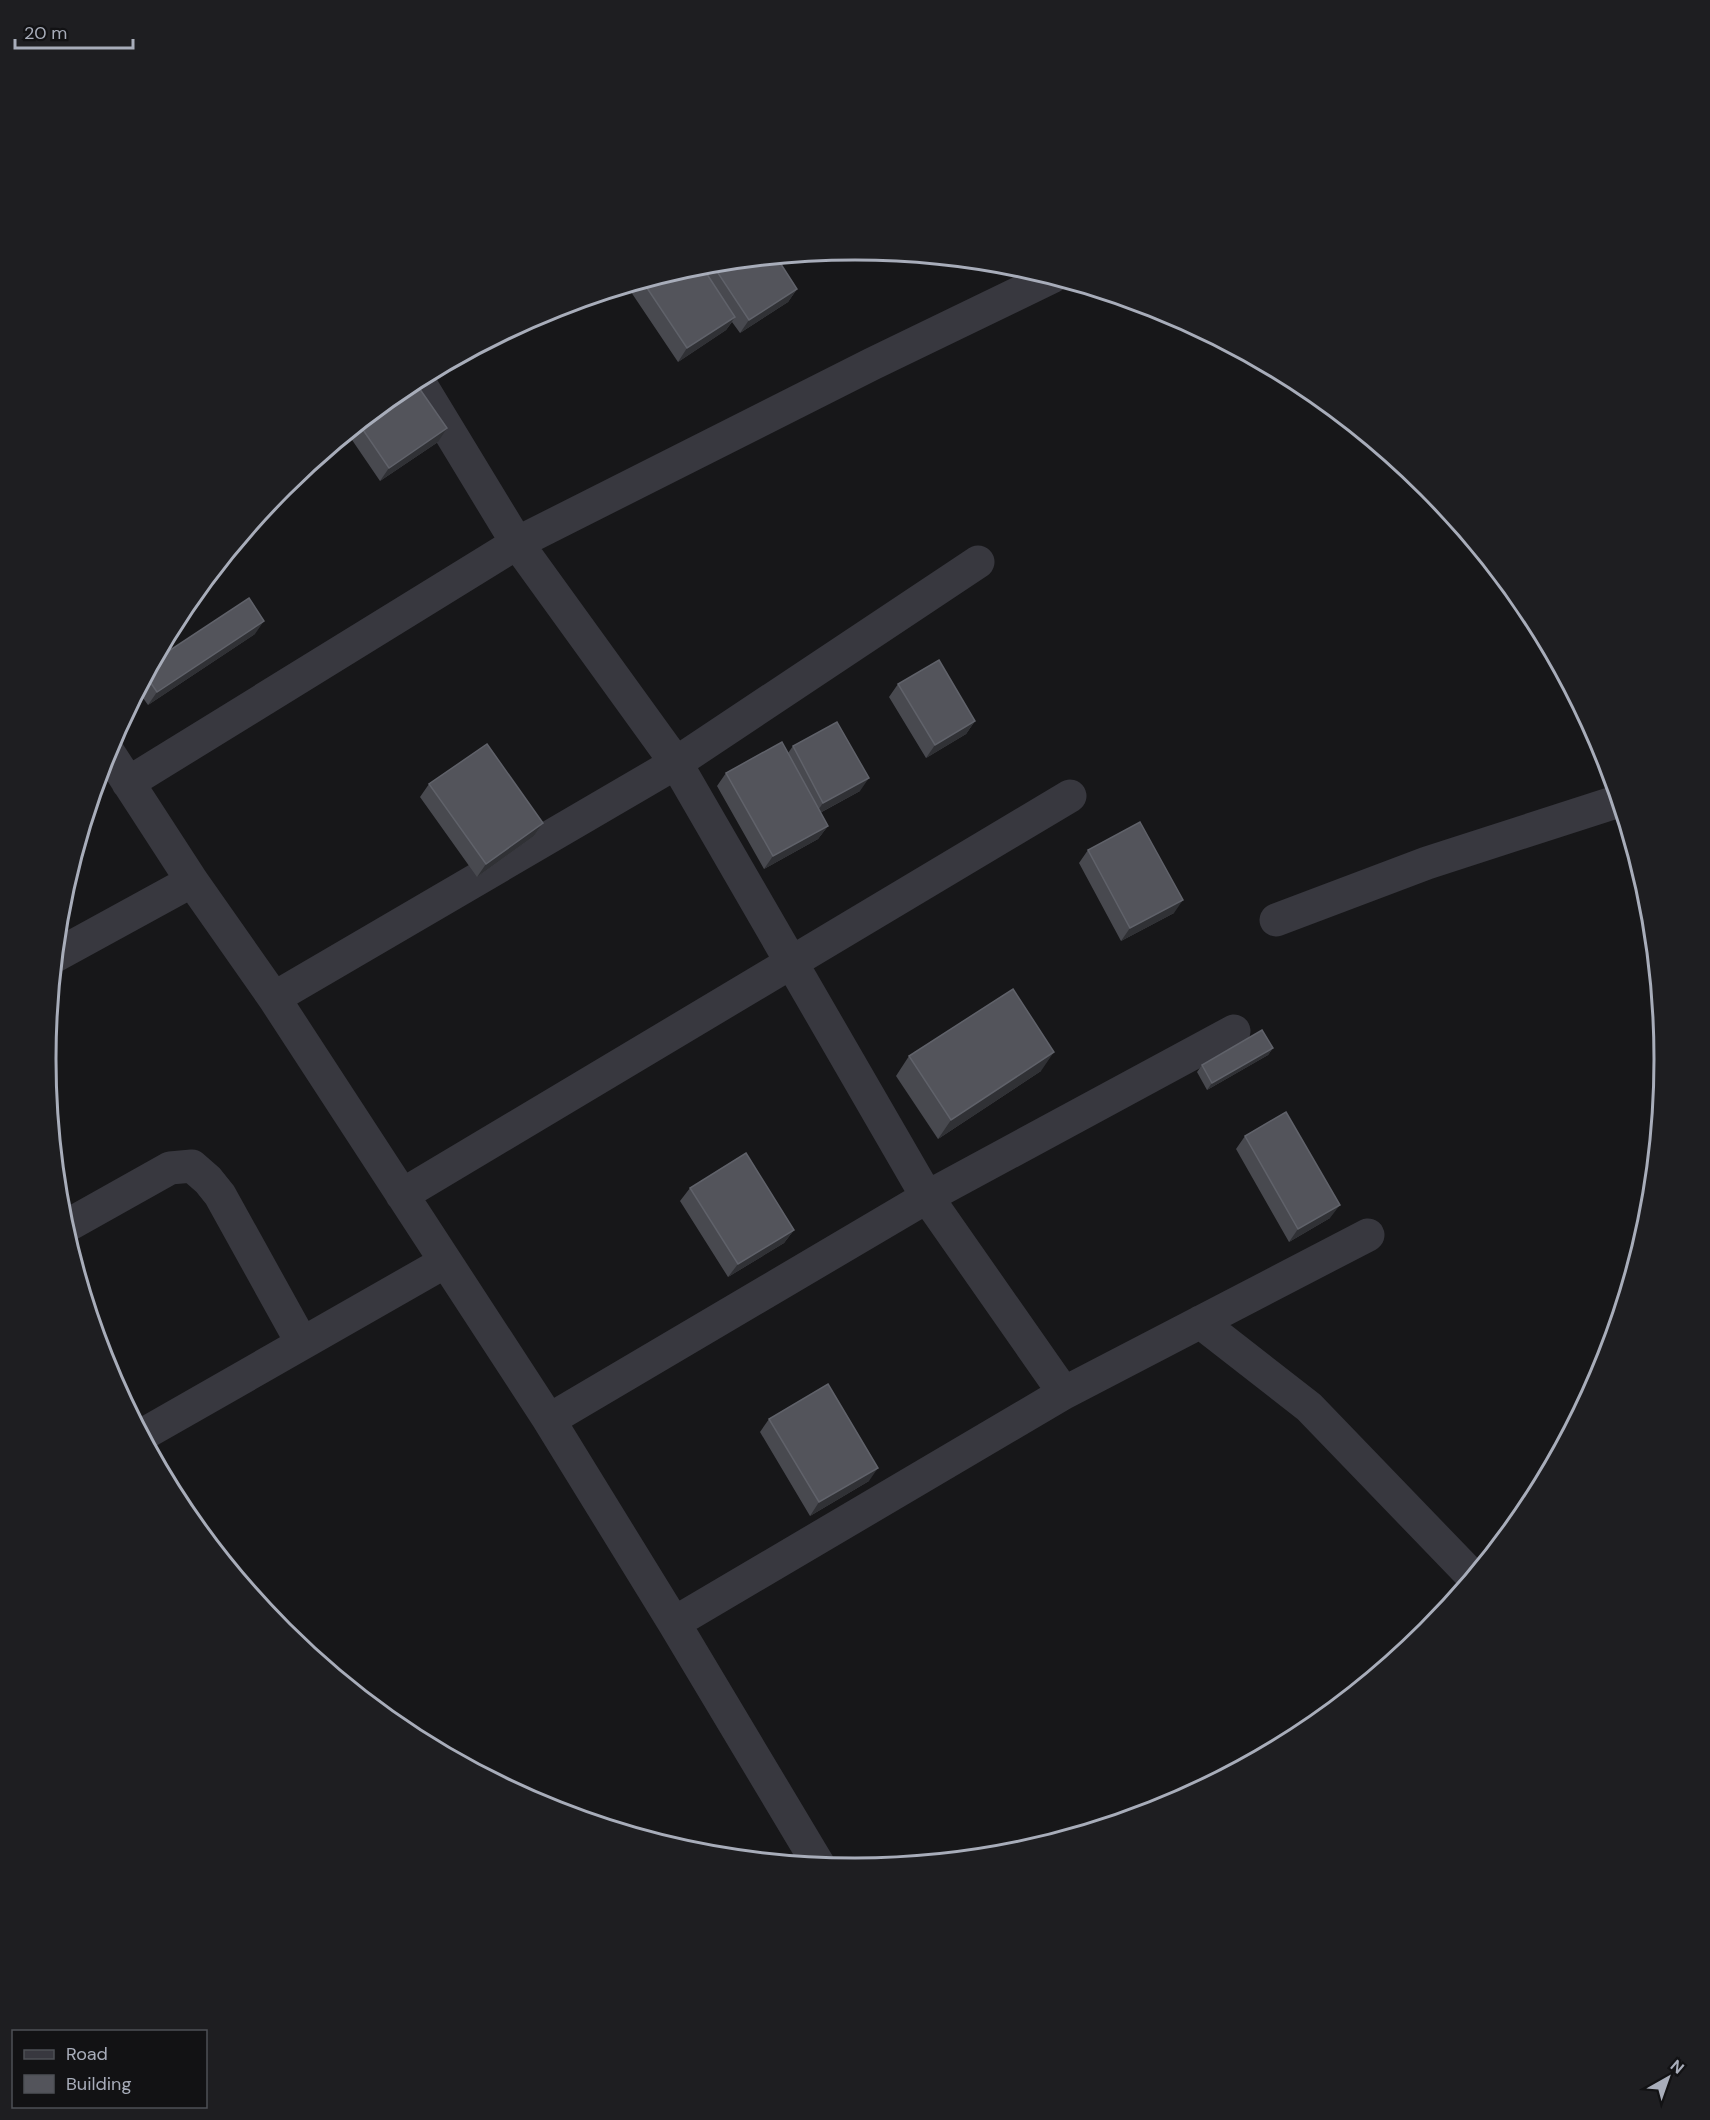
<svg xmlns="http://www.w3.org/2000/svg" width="1710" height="2120" viewBox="0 0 1710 2120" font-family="'DM Sans',sans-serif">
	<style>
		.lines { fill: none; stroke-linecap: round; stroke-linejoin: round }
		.street { stroke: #38383f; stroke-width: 33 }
		.wall { fill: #48494f }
		.shaded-wall { fill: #303135 }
		.building { fill: #53545b; stroke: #60626a; stroke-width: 1.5 }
		.rim { fill: none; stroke: #a8adba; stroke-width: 3 }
	</style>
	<rect width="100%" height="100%" fill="#171719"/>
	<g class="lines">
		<!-- street -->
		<path class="street" d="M418 380 517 543 676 763 927 1197 1064 1393
			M107 750 192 881 274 998 549 1420 674 1623 820 1867
			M128 783 517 543 872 364 1052 277
			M1276 920 1427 863 1619 801
			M55 956 192 881
			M274 998 676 763 978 562
			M402 1195 1070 796
			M63 1228 170 1168 192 1166 208 1180 220 1195 302 1343
			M1200 1322 1309 1407 1473 1577
			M549 1420 927 1197 1234 1031
			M142 1435 445 1262
			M674 1623 1064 1393 1368 1235"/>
	</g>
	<!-- wall -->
	<path class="wall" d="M777 258 797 289 788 302 740 333 732 322 726 330 678 362 631 292 637 284 697 266Z
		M360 423 438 442 380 481 350 437Z
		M255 634 148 705 138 691 155 660Z
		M898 684 975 721 966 734 926 758 889 697Z
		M793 746 860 791 820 813 828 826 818 839 764 869 717 786 726 773 788 753Z
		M429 784 543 823 534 836 477 877 420 797Z
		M1088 850 1174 913 1121 941 1079 863Z
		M1273 1048 1268 1055 1207 1090 1197 1072 1202 1065Z
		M909 1056 1041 1071 938 1139 896 1076Z
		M1245 1136 1330 1218 1289 1242 1236 1149Z
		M690 1188 794 1230 784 1243 728 1277 680 1201Z
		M769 1419 869 1481 810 1516 760 1432Z"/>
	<!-- shaded-wall -->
	<path class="shaded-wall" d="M797 289 788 302 740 333 749 320Z
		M735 317 726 330 678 362 687 348Z
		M447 428 438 442 380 481 389 468Z
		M264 621 255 634 148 705 157 692Z
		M975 721 966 734 926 758 935 745Z
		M869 778 860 791 814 816 823 803Z
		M543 823 534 836 477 877 486 864Z
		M828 826 818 839 764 869 773 856Z
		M1183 900 1174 913 1121 941 1130 928Z
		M1273 1048 1268 1055 1207 1090 1212 1083Z
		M1054 1052 1041 1071 938 1139 951 1120Z
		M1340 1205 1330 1218 1289 1242 1298 1229Z
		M794 1230 784 1243 728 1277 738 1264Z
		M878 1468 869 1481 810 1516 819 1502Z"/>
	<!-- building -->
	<path class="building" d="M777 258 797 289 749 320 712 264Z
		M701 265 735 317 687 348 643 282Z
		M417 385 447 428 389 468 359 424Z
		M249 598 264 621 157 692 146 676 155 660Z
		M939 660 975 721 935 745 898 684Z
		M837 722 869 778 823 803 793 746Z
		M782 742 828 826 773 856 726 773Z
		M487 744 543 823 486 864 429 784Z
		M1140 822 1183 900 1130 928 1088 850Z
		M1013 989 1054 1052 951 1120 909 1056Z
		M1262 1030 1273 1048 1212 1083 1202 1065Z
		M1286 1112 1340 1205 1298 1229 1245 1136Z
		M746 1153 794 1230 738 1264 690 1188Z
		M828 1384 878 1468 819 1502 769 1419Z"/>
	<!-- crop -->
	<path d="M0 0H1710V2120H0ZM56 1059a799 799 0 1 1 1598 0a799 799 0 1 1-1598 0Z" fill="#1e1e21" fill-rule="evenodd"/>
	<path class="rim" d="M56 1059a799 799 0 1 1 1598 0a799 799 0 1 1-1598 0Z"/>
	<!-- legend -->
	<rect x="12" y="2030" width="195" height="78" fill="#121214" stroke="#4e5056" stroke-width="1.5"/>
	<rect x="24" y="2050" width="30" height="9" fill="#38383f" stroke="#4e5056" stroke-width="1.5"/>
	<text x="66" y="2060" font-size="18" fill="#a8adba">Road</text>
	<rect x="24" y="2075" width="30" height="18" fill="#53545b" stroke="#4e5056" stroke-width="1.5"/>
	<text x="66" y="2090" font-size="18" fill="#a8adba">Building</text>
	<!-- north arrow -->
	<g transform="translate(1668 2078) rotate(40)" stroke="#121214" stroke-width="4.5" paint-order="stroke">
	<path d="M0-4.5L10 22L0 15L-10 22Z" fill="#a8adba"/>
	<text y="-9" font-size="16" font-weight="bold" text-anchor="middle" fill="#a8adba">N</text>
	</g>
	<!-- scale -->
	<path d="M15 39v9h118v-9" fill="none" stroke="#a8adba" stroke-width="3"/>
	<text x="24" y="39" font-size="18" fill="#a8adba" stroke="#121214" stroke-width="4.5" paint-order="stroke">20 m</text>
</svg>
